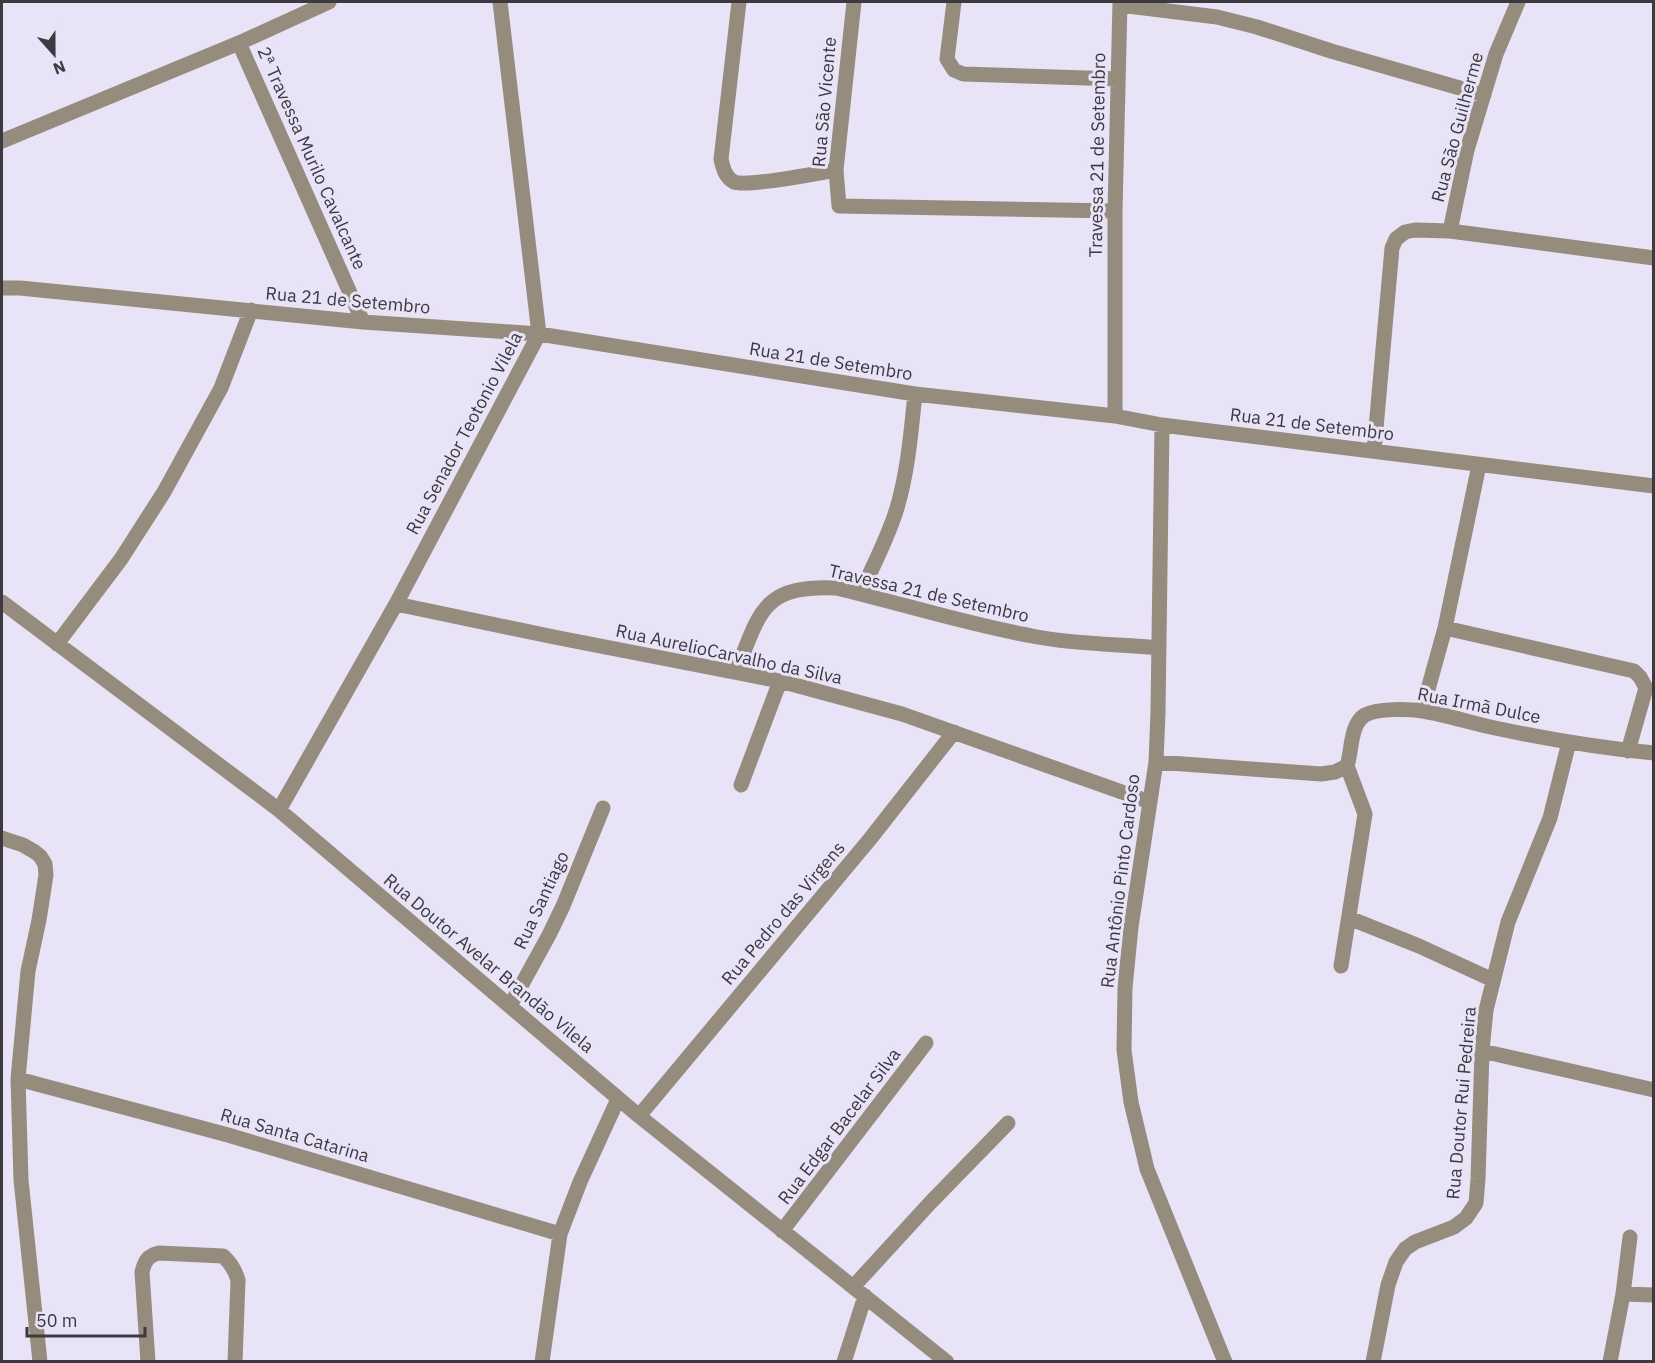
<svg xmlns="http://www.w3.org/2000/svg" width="1655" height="1363" viewBox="0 0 1655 1363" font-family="'IBM Plex Sans',sans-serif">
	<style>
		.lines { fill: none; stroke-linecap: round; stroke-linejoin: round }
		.minor { stroke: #958c7d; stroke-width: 15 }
		.labels { text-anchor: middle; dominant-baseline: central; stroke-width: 6; stroke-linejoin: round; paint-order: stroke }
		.street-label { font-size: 18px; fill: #3c3941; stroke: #e8e3f6 }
	</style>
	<rect width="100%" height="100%" fill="#e8e3f6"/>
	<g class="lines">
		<!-- minor -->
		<path class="minor" d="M739 2 721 159C723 168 725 177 734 182 747 187 819 173 836 170
			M854 2 836 170 839 206 1115 211
			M954 2 947 59 954 70 963 74 1118 79
			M1120 5 1217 17 1257 27 1331 51 1484 95
			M239 43 363 322
			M2 141 239 43 329 2
			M1450 231 1467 150 1496 54 1518 2
			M2 288H20L363 322 539 334 915 394 1115 416 1162 425 1654 486
			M1115 416V211L1120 2
			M1162 425 1158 712 1156 762 1131 927 1125 988 1124 1050 1131 1102 1147 1169 1225 1362
			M1374 451 1392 248 1396 239 1405 232 1415 230 1450 231 1654 258
			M860 594C873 566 888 538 897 508 908 471 911 432 915 394
			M2 602 279 810 639 1116 947 1362
			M396 604 554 637 780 681 902 714 1150 802
			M1445 628 1634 671 1640 677 1646 688 1628 751
			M57 644 121 559 164 492 221 388 251 310
			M736 672C760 612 762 585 836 588 900 603 962 623 1027 635 1070 644 1115 644 1159 648
			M1422 711 1445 628 1479 465
			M1156 762 1321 774 1335 772 1347 766C1352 751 1350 724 1365 715 1377 708 1409 709 1423 711 1447 715 1471 723 1495 728 1547 739 1600 748 1654 753
			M741 785 780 681
			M279 810 396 604 539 334 500 2
			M2 838 23 845 35 852 40 856 45 864 46 875 39 920 28 971 18 1079 21 1180 40 1362
			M1349 918 1419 946 1493 980
			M1341 966 1365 814 1347 766
			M510 1006 549 935 563 906 603 808
			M1482 1051 1654 1090
			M18 1079 228 1135 560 1234
			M639 1116 870 839 954 732
			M782 1231 926 1043
			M853 1287 930 1203 1008 1123
			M1623 1294 1654 1295
			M148 1362 142 1272C145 1261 147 1256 159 1253L223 1256C231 1263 235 1270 238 1280L235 1362
			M542 1362 560 1234 580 1182 618 1099
			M844 1362 865 1296
			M1373 1362 1388 1285 1396 1262 1405 1249 1415 1242 1454 1227 1466 1218 1476 1203 1478 1179 1482 1051 1486 1010 1508 922 1550 818 1569 742
			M1610 1362 1623 1294 1630 1237"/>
	</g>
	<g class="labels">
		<!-- street labels -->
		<g class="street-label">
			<text transform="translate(824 102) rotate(-85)">Rua São Vicente</text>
			<text transform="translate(1457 127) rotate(-75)">Rua São Guilherme</text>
			<text transform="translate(1097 155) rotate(-89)">Travessa 21 de Setembro</text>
			<text transform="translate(312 158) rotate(66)">2ª Travessa Murilo Cavalcante</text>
			<text transform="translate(348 300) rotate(5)">Rua 21 de Setembro</text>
			<text transform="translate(831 361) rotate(9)">Rua 21 de Setembro</text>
			<text transform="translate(1312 424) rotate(7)">Rua 21 de Setembro</text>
			<text transform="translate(464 433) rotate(-62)">Rua Senador Teotonio Vilela</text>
			<text transform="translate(929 593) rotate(13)">Travessa 21 de Setembro</text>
			<text transform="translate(729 654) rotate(12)">Rua AurelioCarvalho da Silva</text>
			<text transform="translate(1479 705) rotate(11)">Rua Irmã Dulce</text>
			<text transform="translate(1120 881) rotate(-83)">Rua Antônio Pinto Cardoso</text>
			<text transform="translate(541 900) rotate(-65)">Rua Santiago</text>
			<text transform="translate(783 913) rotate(-50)">Rua Pedro das Virgens</text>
			<text transform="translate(489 963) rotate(40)">Rua Doutor Avelar Brandão Vilela</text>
			<text transform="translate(1461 1103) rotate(-85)">Rua Doutor Rui Pedreira</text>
			<text transform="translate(839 1126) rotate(-53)">Rua Edgar Bacelar Silva</text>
			<text transform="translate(295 1135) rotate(16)">Rua Santa Catarina</text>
		</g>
	</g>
	<!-- border -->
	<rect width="1655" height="1363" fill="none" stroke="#3c3941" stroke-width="6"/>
	<!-- north arrow -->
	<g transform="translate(54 54) rotate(159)" stroke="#e8e3f6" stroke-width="4.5" paint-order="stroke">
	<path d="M0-4.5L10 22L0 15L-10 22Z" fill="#3c3941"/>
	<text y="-9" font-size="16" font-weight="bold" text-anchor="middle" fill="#3c3941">N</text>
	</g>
	<!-- scale -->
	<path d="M27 1327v9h118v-9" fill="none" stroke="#3c3941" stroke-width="3"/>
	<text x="36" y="1327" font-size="18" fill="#3c3941" stroke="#e8e3f6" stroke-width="4.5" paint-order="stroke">50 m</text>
</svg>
